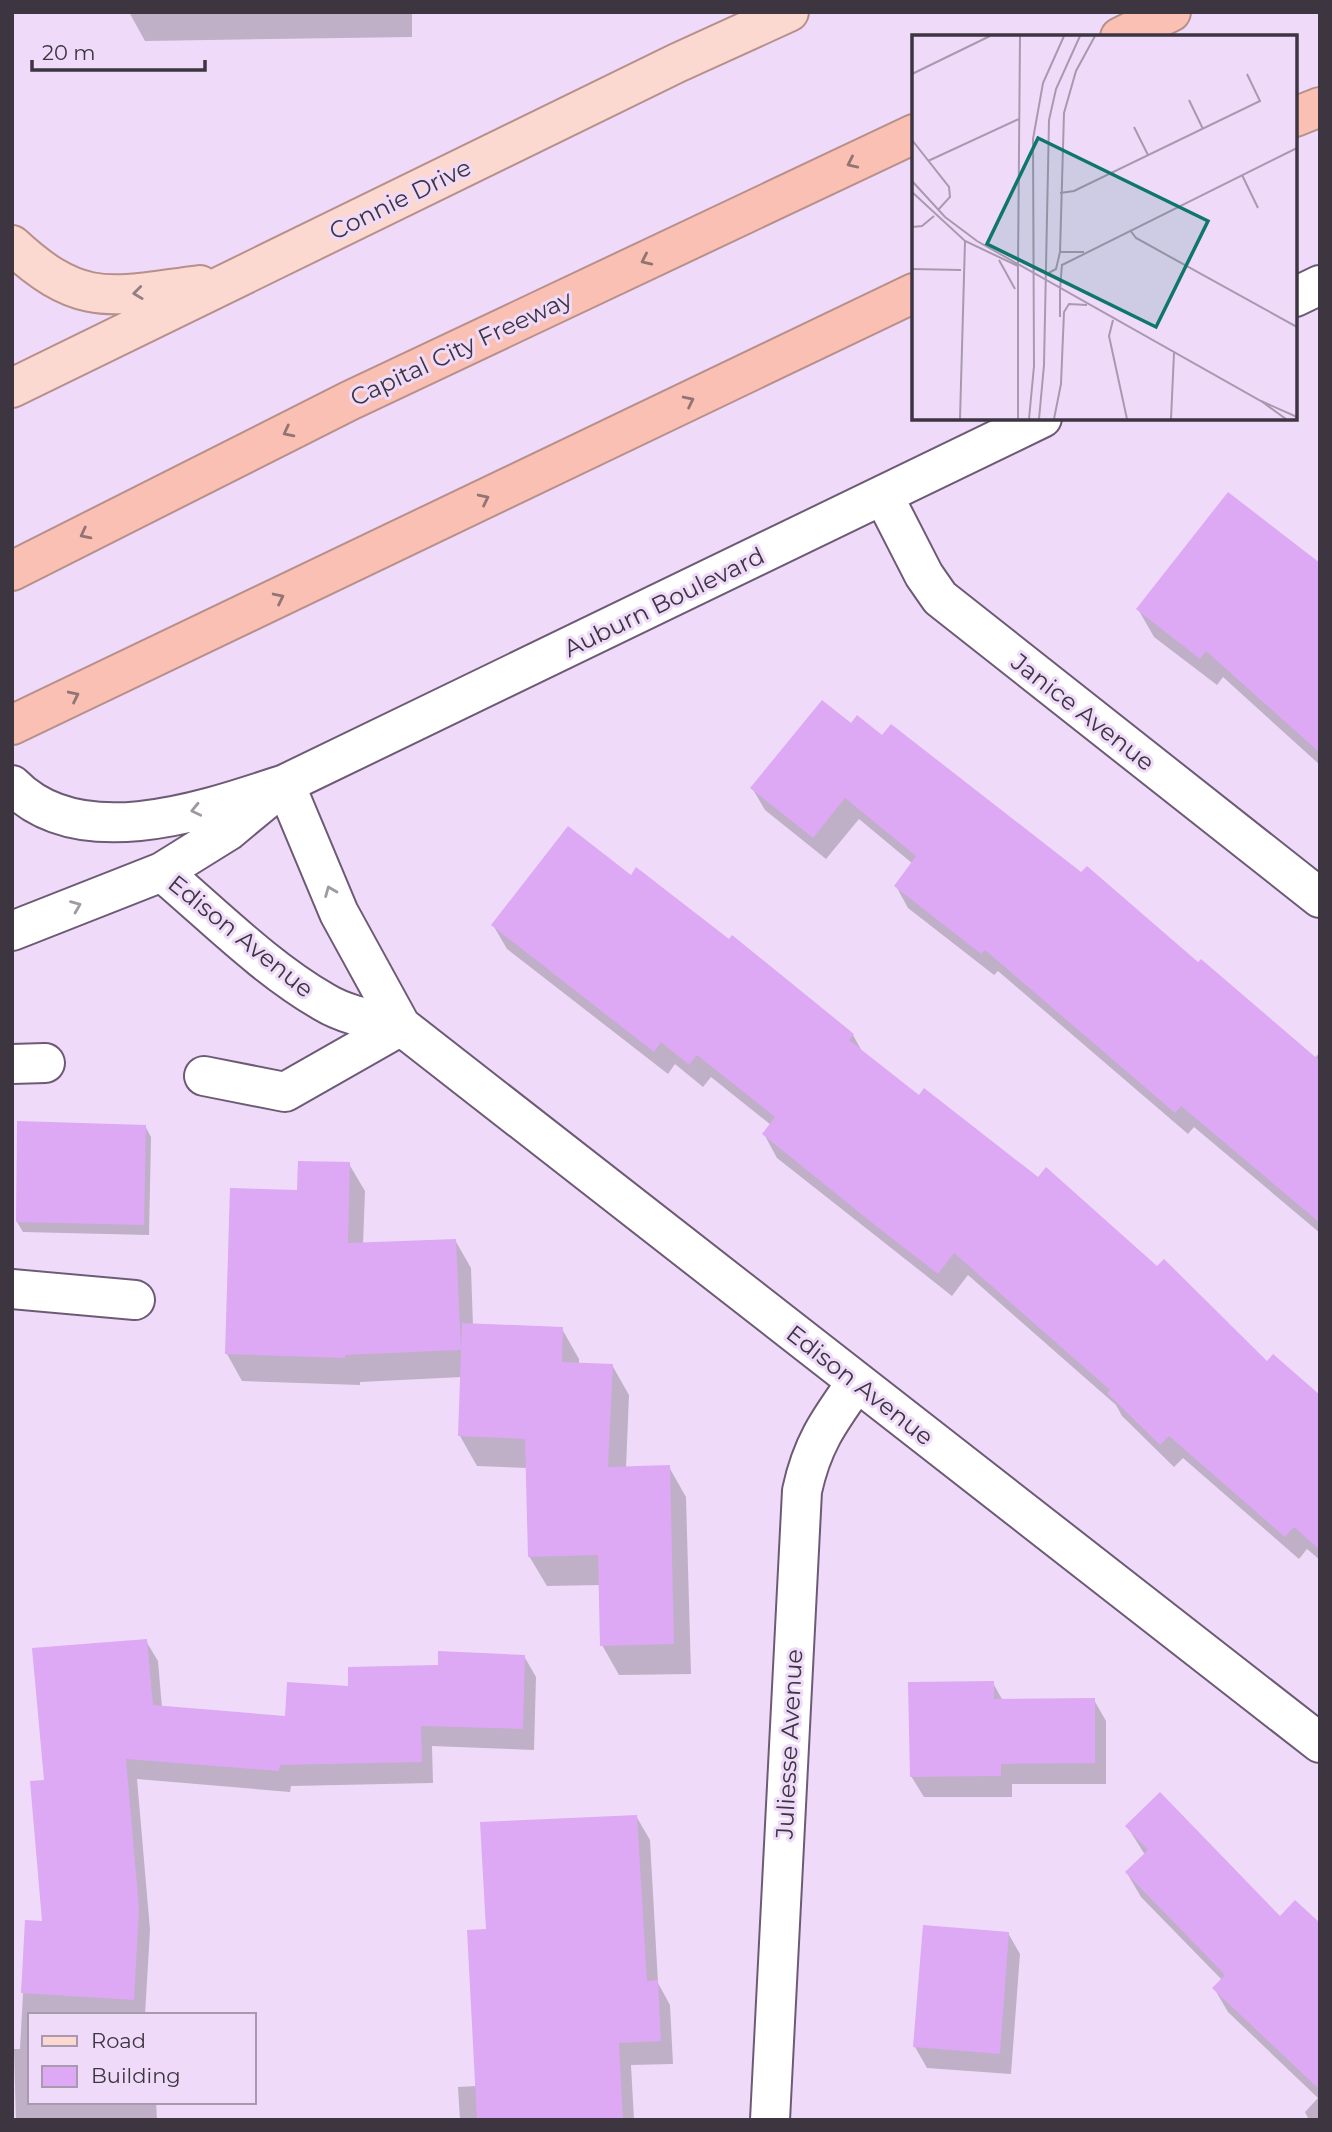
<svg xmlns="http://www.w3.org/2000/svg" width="1332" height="2132" viewBox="0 0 1332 2132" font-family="Montserrat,sans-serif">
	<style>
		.shadow { fill: #0003 }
		.building { fill: #dda8f4 }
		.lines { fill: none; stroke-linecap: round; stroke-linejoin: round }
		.minor-casing { stroke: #6d5b75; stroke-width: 42 }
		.major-casing { stroke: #b78f8b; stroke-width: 42 }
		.highway-casing { stroke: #b78f8b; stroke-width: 42 }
		.minor { stroke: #fff; stroke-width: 38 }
		.major { stroke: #fbd9d1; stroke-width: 38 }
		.highway { stroke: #f9c0b3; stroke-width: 38 }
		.oneway { stroke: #927474 }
		.oneway2 { stroke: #927f81 }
		.oneway3 { stroke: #9e9aa0 }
		.labels { text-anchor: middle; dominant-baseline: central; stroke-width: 6; stroke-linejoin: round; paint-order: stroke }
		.street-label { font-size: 24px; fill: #3d3540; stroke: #efdbf9 }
		.inset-road { fill: none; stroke: #a899af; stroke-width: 2 }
		.view { fill: #0f766e; fill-opacity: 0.15; stroke: #0f766e; stroke-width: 3.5 }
		.inset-edge { fill: none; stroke: #3d3540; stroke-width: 3.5 }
	</style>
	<rect width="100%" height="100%" fill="#efdbf9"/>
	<!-- shadow -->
	<path class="shadow" d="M129 12H412V37L145 41Z
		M1320 577V765L1223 677 1217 685 1154 637 1138 609Z
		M851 725 882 737 1198 965 1314 1059 1320 1052V1233L1194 1127 1188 1134 998 971 994 975 908 908 896 886 913 864 859 819 826 859 765 810 752 788Z
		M631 877 853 1035 864 1055 1267 1363 1320 1397V1560L1307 1549 1299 1559 1183 1458 1174 1467 1122 1416 1116 1405 968 1275 952 1296 777 1158 764 1134 771 1125 711 1077 703 1087 675 1064 668 1074 507 949 493 925Z
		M145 1126 151 1137 149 1235 23 1232 17 1222Z
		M349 1164 365 1191 363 1245 455 1240 471 1268 473 1326 562 1329 579 1359V1365H612L629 1395 626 1468 669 1467 686 1497 691 1674 619 1675 602 1645 600 1585 547 1586 529 1556 527 1468 477 1466 460 1436 462 1377 360 1382V1385L242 1381 227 1354 299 1192Z
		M146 1641 158 1661 162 1708 286 1718 350 1688 439 1667 524 1656 536 1677 534 1750 432 1746 433 1783 291 1786 290 1792 137 1779 150 1930 145 2015H30V2102H156L157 2120H16L14 2049H20L27 1921 44 1922 46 1781Z
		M993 1683 1003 1701 1094 1700 1106 1721V1784H1012V1797H924L911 1776Z
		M636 1816 650 1840 658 1983 670 2005 673 2064 631 2065 634 2120H460L458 2087 477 2086 488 1930Z
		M1127 1826 1280 1919 1320 1926V2120H1309L1305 2112 1318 2098 1228 2012 1214 1988 1222 1980 1141 1897 1127 1873 1145 1855Z
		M1008 1933 1020 1954 1011 2074 927 2068 915 2047Z"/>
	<!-- building -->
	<path class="building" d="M1228 492 1320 563V753L1206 651 1200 659 1136 609Z
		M822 700 851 723 857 715 882 735 891 724 1081 872 1087 866 1198 962 1201 959 1320 1061V1223L1181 1106 1175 1113 985 950 981 954 894 886 916 856 845 798 813 838 750 788Z
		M568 826 631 875 636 867 729 939 732 935 854 1034 849 1040 919 1095 924 1088 1038 1177 1046 1167 1157 1266 1164 1259 1267 1361 1273 1354 1320 1395V1550L1294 1527 1285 1537 1169 1436 1160 1445 1107 1393 1110 1390 954 1253 938 1274 876 1226 762 1134 775 1117 697 1055 689 1065 661 1042 654 1052 491 925Z
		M17 1121 146 1125 144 1225 16 1222Z
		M298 1161 350 1162 348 1243 456 1239 461 1350 345 1355V1358L225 1354 230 1188 297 1190Z
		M462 1323 563 1327 562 1362 613 1364 608 1467 670 1465 674 1644 600 1646 598 1555 528 1557 525 1439 458 1436Z
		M147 1639 153 1705 285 1716 287 1682 348 1686V1667L438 1665V1651L525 1655 523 1729 421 1726 422 1762 280 1765 279 1771 126 1759 139 1908 134 2000 21 1993 25 1920 42 1921 30 1781 44 1780 32 1648Z
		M994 1681V1699L1095 1698V1763L1001 1764V1776L910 1777 908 1682Z
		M1160 1792 1280 1916 1295 1900 1320 1923V2090L1212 1988 1225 1975 1125 1872 1148 1850 1125 1826Z
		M637 1815 647 1981 658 1980 661 2041 619 2043 623 2120H477L467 1930 486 1929 480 1822Z
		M923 1925 1009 1932 1000 2054 913 2047Z"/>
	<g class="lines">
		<defs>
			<path id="minor" d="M1295 297 1320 285
				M883 495 924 575 940 598 1320 898
				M285 784 339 913 401 1026 1320 1743
				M12 785C80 855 206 810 285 784L1042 418
				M162 872C214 916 265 968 324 1002 347 1016 375 1020 401 1026
				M12 931 162 872 228 831 269 797
				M12 1064 45 1063
				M204 1076 285 1092 401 1026
				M12 1289 135 1300
				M770 2120 802 1491C812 1444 829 1421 856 1383"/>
			<path id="major" d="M12 245C82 310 112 296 200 285
				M12 388 677 63 789 12"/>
			<path id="highway" d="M1120 37 1171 12
				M1295 117 1320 107
				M12 571 349 401 914 134
				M12 725 914 293"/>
		</defs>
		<!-- minor casing -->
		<use href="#minor" class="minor-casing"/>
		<!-- major casing -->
		<use href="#major" class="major-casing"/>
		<!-- highway casing -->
		<use href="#highway" class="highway-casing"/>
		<!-- minor -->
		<use href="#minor" class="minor"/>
		<!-- major -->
		<use href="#major" class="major"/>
		<!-- highway -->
		<use href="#highway" class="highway"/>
	</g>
	<!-- one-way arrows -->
	<defs><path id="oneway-chevron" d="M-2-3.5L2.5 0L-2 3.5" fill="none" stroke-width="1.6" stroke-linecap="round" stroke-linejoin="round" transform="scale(1.75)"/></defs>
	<g class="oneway">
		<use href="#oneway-chevron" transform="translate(852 163) rotate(155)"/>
		<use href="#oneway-chevron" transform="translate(646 260) rotate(155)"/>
		<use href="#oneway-chevron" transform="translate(689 401) rotate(-26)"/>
		<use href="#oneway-chevron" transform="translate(288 432) rotate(153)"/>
		<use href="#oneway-chevron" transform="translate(484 499) rotate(-26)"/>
		<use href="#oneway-chevron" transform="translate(85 534) rotate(153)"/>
		<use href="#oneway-chevron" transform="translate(279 598) rotate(-26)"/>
		<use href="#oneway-chevron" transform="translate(74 696) rotate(-26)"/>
	</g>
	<use class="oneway2" href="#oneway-chevron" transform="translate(138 293) rotate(173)"/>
	<g class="oneway3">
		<use href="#oneway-chevron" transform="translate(196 810) rotate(167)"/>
		<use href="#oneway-chevron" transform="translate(330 891) rotate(-112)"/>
		<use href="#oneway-chevron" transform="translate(76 906) rotate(-22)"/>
	</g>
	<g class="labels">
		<!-- street labels -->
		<g class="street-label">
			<text transform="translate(400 199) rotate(-26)">Connie Drive</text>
			<text transform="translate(461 348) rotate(-25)">Capital City Freeway</text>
			<text transform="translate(664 602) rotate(-26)">Auburn Boulevard</text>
			<text transform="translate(1083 712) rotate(38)">Janice Avenue</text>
			<text transform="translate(241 936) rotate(39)">Edison Avenue</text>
			<text transform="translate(860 1385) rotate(38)">Edison Avenue</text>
			<text transform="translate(789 1744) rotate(-87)">Juliesse Avenue</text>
		</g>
	</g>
	<!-- overview -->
	<g transform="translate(912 35)">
		<rect width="385" height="385" fill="#efdbf9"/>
		<path class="inset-road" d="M0 39 78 1M277 65 291 94M222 92 236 120M0 105 37 152 38 162 26 175M16 126 107 84M330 140 346 173M0 146 33 182 65 206 349 366 385 382M0 157 53 206 106 231M148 158 162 156 348 66 335 39M0 192 10 191 22 181M218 195 224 203 385 292M148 217H172M87 225 103 254M150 230 385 113M106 231 108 1M106 231V384M0 234 49 235M133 240 144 234 148 217 152 78 164 36 183 1M148 255 150 229M148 255V282M201 285 197 301 215 384M349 366 374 384M48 384 53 206M117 384 122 331 121 104 131 48 152 1M127 384 132 330 137 85 144 54 168 1M142 384 149 349 152 277 157 269 175 270M259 384 262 318"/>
		<path class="view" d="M126 103 296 186 244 292 75 209Z"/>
		<rect width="385" height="385" class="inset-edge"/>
	</g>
	<!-- border -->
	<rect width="1332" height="2132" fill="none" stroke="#3d3540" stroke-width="28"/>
	<!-- legend -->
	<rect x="28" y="2013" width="228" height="91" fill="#efdbf9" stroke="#a899af" stroke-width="2"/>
	<rect x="42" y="2036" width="35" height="10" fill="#fbd9d1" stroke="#a899af" stroke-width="2"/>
	<text x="91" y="2048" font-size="21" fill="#3d3540">Road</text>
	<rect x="42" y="2066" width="35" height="21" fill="#dda8f4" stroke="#a899af" stroke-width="2"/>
	<text x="91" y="2083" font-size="21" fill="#3d3540">Building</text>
	<!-- scale -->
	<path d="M32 60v10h173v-10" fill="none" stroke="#3d3540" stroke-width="3.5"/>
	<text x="42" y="60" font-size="21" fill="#3d3540" stroke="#efdbf9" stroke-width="5" paint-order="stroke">20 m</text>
</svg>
